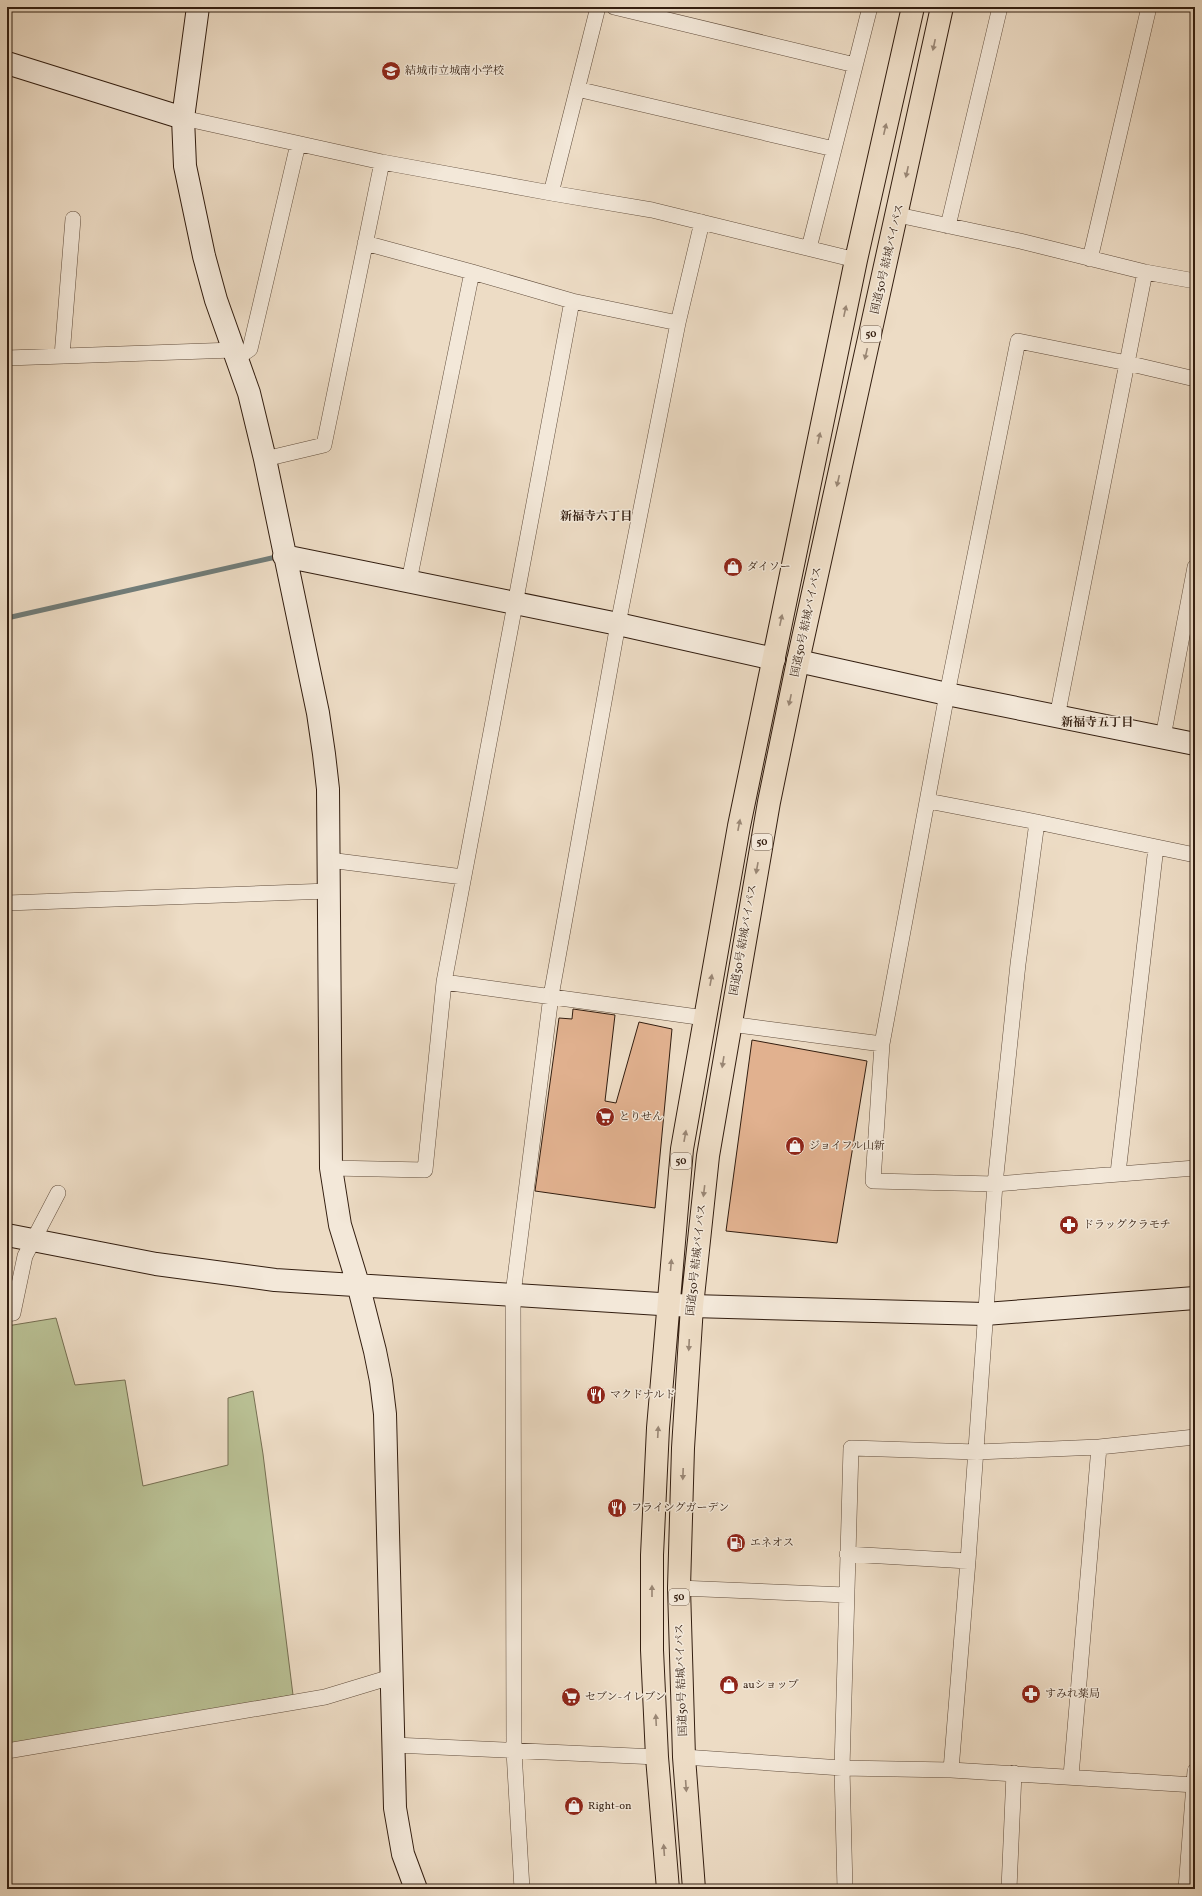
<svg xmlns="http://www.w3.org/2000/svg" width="1202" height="1896" viewBox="0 0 1202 1896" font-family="Vollkorn,'Noto Serif JP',serif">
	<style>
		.green { fill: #b9c094; stroke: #766f52 }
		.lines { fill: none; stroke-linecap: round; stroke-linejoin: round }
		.stream { stroke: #717c78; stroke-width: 5 }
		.building { fill: #e1b18f; stroke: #331e10 }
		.street-casing { stroke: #624e3d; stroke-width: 16 }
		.secondary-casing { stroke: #331e10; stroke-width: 24 }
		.highway-casing { stroke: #331e10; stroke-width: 24 }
		.street { stroke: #f3e8d9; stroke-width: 15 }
		.secondary { stroke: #f3e8d9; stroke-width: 22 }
		.highway { stroke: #eddcc5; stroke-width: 22 }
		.oneway { fill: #998674 }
		.labels { text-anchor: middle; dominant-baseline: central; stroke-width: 3; stroke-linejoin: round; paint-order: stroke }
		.shield { fill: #f3e8d9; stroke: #6d5b4c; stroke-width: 1 }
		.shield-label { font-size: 10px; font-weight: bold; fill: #331e10 }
		.poi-label { font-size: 11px; fill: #331e10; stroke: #f3e8d9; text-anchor: start }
		.street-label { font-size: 11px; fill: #331e10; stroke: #f3e8d9 }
		.neighbourhood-label { font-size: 12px; font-weight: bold; fill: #331e10; stroke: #f3e8d9 }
	</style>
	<rect width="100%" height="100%" fill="#eddcc5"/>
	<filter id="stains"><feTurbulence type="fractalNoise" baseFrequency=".005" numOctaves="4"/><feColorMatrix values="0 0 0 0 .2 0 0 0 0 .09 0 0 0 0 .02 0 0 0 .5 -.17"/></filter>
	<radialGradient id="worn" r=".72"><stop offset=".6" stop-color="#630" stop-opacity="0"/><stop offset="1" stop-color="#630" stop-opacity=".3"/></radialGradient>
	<!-- green -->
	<path class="green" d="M56 1318 75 1385 125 1380 143 1486 228 1465V1398L253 1391 263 1454 293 1695 7 1745V1326Z"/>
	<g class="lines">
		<!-- stream -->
		<path class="stream" d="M7 618 276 557"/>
	</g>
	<!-- building -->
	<path class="building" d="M573 1009 615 1015 605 1101 616 1103 639 1022 672 1029 655 1208 535 1191 559 1018 572 1019Z
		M752 1040 867 1061 837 1243 726 1231Z"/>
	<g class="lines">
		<defs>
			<path id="street" d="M614 7 855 65
				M577 89 834 149
				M183 118 382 162 551 193 652 210 856 260
				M551 193 598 7
				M898 215 1020 241 1145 272 1195 281
				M948 226 1000 7
				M365 243 472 272
				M809 248 870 7
				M1090 259 1149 7
				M678 323 702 222
				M62 356 73 219
				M7 358 234 350
				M237 358 250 349 298 144
				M1195 379 1127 363 1018 341 947 694 882 1044 873 1181 995 1184 1195 1168
				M265 459 324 445 382 162
				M409 581 472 272 572 301 678 323 618 624 551 996 513 1294 514 1751 522 1889
				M1057 717 1145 272
				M1163 737 1195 567
				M928 801 1037 822 1195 855
				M329 860 463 877
				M7 903 329 891
				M444 982 705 1018
				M730 1024 882 1044
				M331 1168 425 1170 444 982 572 301
				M1118 1173 1156 847
				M7 1314 13 1313 25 1256 58 1193
				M847 1554 968 1561 951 1770
				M968 1561 995 1184 1018 964 1037 822
				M679 1588 846 1595
				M394 1745 657 1757
				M7 1751 325 1697 391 1677
				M684 1757 842 1768 951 1770 1195 1785
				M1071 1776 1099 1447
				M845 1889 842 1768 851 1448 977 1452 1099 1447 1195 1437
				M1009 1889 1014 1773
				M1186 1889 1195 1771"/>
			<path id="secondary" d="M198 7 183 118 185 166 204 256 216 300 249 393 265 459 318 713 324 754 328 789 331 1168 340 1225 358 1284 375 1351 381 1381 385 1414 395 1808 403 1854 416 1889
				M7 63 183 118
				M284 556 618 624 774 659
				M798 661 947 694 1195 744
				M7 1235 156 1264 275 1280 692 1306 985 1314 1195 1298"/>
			<path id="highway" d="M668 1889 657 1757 652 1650V1555L658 1428 682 1149 739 826 856 260 913 7
				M694 1889 684 1757 679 1588 683 1448 692 1306 708 1156 769 802 798 661 942 7"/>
		</defs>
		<!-- street casing -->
		<use href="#street" class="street-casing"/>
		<!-- secondary casing -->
		<use href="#secondary" class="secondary-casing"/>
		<!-- highway casing -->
		<use href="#highway" class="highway-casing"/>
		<!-- street -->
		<use href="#street" class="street"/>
		<!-- secondary -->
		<use href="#secondary" class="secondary"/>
		<!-- highway -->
		<use href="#highway" class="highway"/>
	</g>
	<!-- one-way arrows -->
	<defs><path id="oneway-solid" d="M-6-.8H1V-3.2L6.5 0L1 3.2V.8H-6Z"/></defs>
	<g class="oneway">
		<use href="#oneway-solid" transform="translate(934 45) rotate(102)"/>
		<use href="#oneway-solid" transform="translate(885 129) rotate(-77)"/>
		<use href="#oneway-solid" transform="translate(907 172) rotate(102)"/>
		<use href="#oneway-solid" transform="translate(845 311) rotate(-78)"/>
		<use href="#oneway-solid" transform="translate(866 354) rotate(103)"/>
		<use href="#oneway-solid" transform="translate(819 438) rotate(-78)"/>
		<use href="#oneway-solid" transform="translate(838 481) rotate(103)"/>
		<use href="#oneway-solid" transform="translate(781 620) rotate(-78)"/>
		<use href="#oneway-solid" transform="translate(790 700) rotate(102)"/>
		<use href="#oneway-solid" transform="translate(739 825) rotate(-79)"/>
		<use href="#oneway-solid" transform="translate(757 868) rotate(100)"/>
		<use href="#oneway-solid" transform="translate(711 980) rotate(-80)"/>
		<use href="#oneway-solid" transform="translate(723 1062) rotate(99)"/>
		<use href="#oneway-solid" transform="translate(685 1136) rotate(-80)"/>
		<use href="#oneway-solid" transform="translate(704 1191) rotate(97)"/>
		<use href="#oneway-solid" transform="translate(671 1265) rotate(-85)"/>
		<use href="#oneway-solid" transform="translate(689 1345) rotate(93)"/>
		<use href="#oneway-solid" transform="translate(658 1432) rotate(-87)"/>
		<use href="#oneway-solid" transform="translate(683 1474) rotate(92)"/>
		<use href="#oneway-solid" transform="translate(652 1591) rotate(-90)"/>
		<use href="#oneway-solid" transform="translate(656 1720) rotate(-93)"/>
		<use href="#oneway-solid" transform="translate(686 1786) rotate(86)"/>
		<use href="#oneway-solid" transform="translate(664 1850) rotate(-94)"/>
	</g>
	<!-- icons -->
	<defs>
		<symbol id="school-disc" viewBox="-11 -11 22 22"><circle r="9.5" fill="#8f2418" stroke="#f3e8d9"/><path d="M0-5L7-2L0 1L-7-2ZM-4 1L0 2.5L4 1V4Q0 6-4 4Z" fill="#fff"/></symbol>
		<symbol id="shop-disc" viewBox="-11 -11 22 22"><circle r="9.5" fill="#8f2418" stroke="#f3e8d9"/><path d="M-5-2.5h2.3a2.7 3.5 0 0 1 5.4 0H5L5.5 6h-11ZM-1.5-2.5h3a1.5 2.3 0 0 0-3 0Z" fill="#fff"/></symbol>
		<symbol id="supermarket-disc" viewBox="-11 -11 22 22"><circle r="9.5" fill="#8f2418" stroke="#f3e8d9"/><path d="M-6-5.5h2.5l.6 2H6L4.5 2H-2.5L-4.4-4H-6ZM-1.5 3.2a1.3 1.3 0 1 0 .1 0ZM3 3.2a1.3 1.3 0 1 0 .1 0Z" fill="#fff"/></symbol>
		<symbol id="pharmacy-disc" viewBox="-11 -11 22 22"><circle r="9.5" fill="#8f2418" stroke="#f3e8d9"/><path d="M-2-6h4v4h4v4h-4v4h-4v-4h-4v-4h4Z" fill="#fff"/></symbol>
		<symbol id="restaurant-disc" viewBox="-11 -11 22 22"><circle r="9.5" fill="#8f2418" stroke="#f3e8d9"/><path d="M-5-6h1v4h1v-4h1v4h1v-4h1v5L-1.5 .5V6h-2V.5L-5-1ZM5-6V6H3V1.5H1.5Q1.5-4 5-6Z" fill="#fff"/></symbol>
		<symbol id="fuel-disc" viewBox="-11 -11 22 22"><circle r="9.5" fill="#8f2418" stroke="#f3e8d9"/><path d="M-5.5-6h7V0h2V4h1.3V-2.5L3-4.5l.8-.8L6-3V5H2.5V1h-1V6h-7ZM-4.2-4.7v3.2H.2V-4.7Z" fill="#fff"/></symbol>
	</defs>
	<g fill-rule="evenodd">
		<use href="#school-disc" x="380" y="60" width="22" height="22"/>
		<use href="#shop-disc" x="722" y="556" width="22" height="22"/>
		<use href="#supermarket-disc" x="594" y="1106" width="22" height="22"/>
		<use href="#shop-disc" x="784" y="1135" width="22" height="22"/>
		<use href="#pharmacy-disc" x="1058" y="1214" width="22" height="22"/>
		<use href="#restaurant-disc" x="585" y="1384" width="22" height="22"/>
		<use href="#restaurant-disc" x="606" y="1497" width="22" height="22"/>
		<use href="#fuel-disc" x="725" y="1532" width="22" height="22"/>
		<use href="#shop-disc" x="718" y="1674" width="22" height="22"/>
		<use href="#pharmacy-disc" x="1020" y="1683" width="22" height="22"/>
		<use href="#supermarket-disc" x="560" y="1686" width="22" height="22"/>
		<use href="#shop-disc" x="563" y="1795" width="22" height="22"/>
	</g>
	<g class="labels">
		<!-- shield labels -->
		<g class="shield">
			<rect x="861" y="326" width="20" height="16" rx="3"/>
			<rect x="752" y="834" width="20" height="16" rx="3"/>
			<rect x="671" y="1153" width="20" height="16" rx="3"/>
			<rect x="669" y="1589" width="20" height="16" rx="3"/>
		</g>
		<g class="shield-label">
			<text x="871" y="334">50</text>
			<text x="762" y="842">50</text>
			<text x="681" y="1161">50</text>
			<text x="679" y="1597">50</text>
		</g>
		<!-- poi labels -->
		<g class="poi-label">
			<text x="405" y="71">結城市立城南小学校</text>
			<text x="747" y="567">ダイソー</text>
			<text x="619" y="1117">とりせん</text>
			<text x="809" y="1146">ジョイフル山新</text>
			<text x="1083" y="1225">ドラッグクラモチ</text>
			<text x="610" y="1395">マクドナルド</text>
			<text x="631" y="1508">フライングガーデン</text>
			<text x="750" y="1543">エネオス</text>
			<text x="743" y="1685">auショップ</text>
			<text x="1045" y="1694">すみれ薬局</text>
			<text x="585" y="1697">セブン-イレブン</text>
			<text x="588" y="1806">Right-on</text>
		</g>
		<!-- street labels -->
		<g class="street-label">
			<text transform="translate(888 259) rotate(-77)">国道50号 結城バイパス</text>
			<text transform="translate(807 622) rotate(-78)">国道50号 結城バイパス</text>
			<text transform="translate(744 940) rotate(-80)">国道50号 結城バイパス</text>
			<text transform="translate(697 1260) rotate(-84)">国道50号 結城バイパス</text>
			<text transform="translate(682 1680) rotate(-92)">国道50号 結城バイパス</text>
		</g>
		<!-- neighbourhood labels -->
		<g class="neighbourhood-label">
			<text x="596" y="517">新福寺六丁目</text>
			<text x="1097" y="723">新福寺五丁目</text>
		</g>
	</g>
	<!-- margin -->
	<rect width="1202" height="1896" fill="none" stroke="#eddcc5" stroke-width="24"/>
	<rect x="8" y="8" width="1186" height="1880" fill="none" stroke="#331e10" stroke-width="2"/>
	<rect x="12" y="12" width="1178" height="1872" fill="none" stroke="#331e10"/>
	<rect width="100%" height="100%" filter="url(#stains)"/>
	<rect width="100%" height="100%" fill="url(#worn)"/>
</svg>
